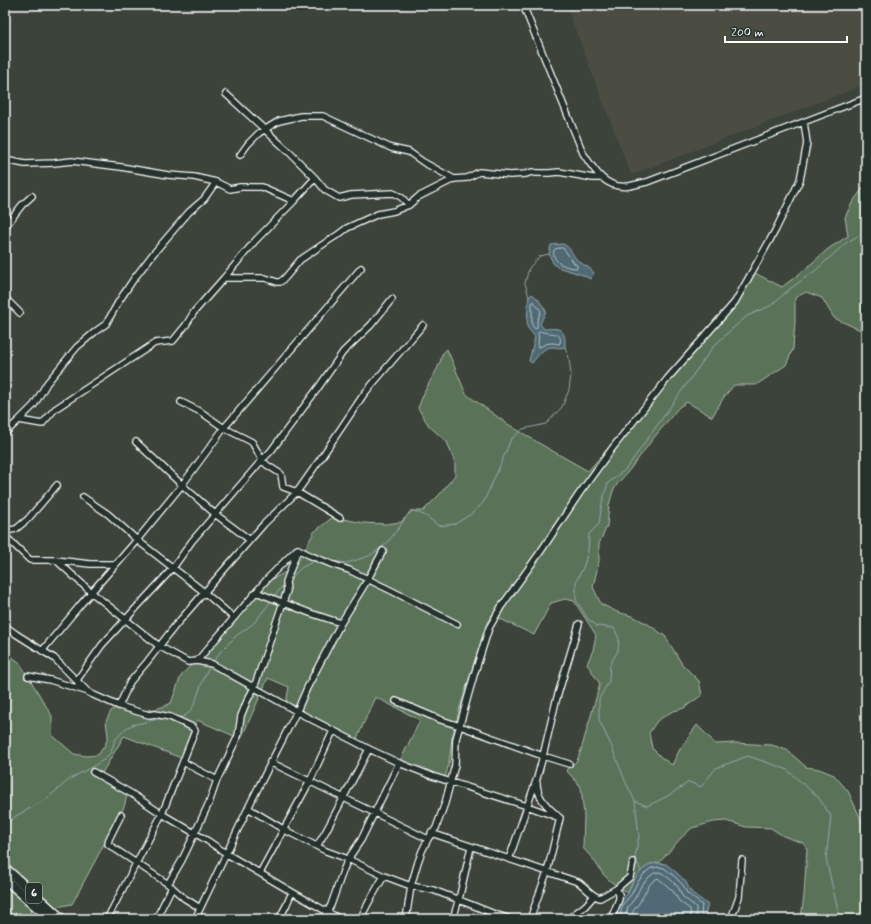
<svg xmlns="http://www.w3.org/2000/svg" width="871" height="924" viewBox="0 0 871 924" font-family="Mynerve,sans-serif">
	<style>
		.built { fill: #4c4e43 }
		.green { fill: #5a7359; stroke: #acb9ac }
		.water { fill: #4f6a74; stroke: #95a6ac }
		.lines { fill: none; stroke-linecap: round; stroke-linejoin: round }
		.shore { stroke: #b9c3c7; stroke-width: 1 }
		.stream { stroke: #95a6ac; stroke-width: 1 }
		.minor-casing { stroke: #fff; stroke-width: 8 }
		.highway-casing { stroke: #fff; stroke-width: 11 }
		.minor { stroke: #26332d; stroke-width: 5.5 }
		.highway { stroke: #26332d; stroke-width: 8 }
		.labels { text-anchor: middle; dominant-baseline: central; stroke-width: 4; stroke-linejoin: round; paint-order: stroke }
		.shield { fill: #26332d; stroke: #bec2c0; stroke-width: 1 }
		.shield-label { font-size: 12px; font-weight: bold; fill: #fff }
	</style>
	<rect width="100%" height="100%" fill="#3c433a"/>
	<filter id="ink" filterUnits="userSpaceOnUse"><feTurbulence type="fractalNoise" baseFrequency=".025" numOctaves="2"/><feDisplacementMap in="SourceGraphic" scale="8" xChannelSelector="R" yChannelSelector="G"/><feConvolveMatrix kernelMatrix="1 2 1 2 8 2 1 2 1" color-interpolation-filters="sRGB"/></filter>
	<g filter="url(#ink)">
		<!-- built -->
		<path class="built" d="M566 5H866V84L631 175Z"/>
		<!-- green -->
		<path class="green" d="M866 184V331L858 329 834 318 822 298 806 292 795 298V322L793 349 786 365 756 385H734L724 397 712 417 687 402 679 407 666 423 652 440 644 451 627 473 618 483 613 491 609 505 607 526 599 544V561L593 587 601 604 617 612 632 616 648 624 665 636 682 664 699 681 702 695 684 708 671 712 657 721 649 733 652 748 662 758 672 765 680 749 697 725 716 744 734 743 772 745 787 750 806 767 819 769 834 775 848 791 864 826 866 841V919H801L804 895 807 849 803 843 783 836 771 828 746 827 726 821 713 822 692 828 681 838 659 863 650 864 633 881 628 893 610 881 603 874 593 859 583 848 584 816 581 787 566 770 577 761 581 750 600 684 587 664 593 650 596 635 574 601 565 599 551 603 534 635 492 615 487 623 460 707 452 738 449 763 445 778 400 761 420 720 375 697 356 741 300 717 285 708 289 687 268 678 241 739 197 720 181 758 124 736 99 778 128 792 124 807 72 904 31 912 27 919H9L5 907V652L19 662 28 676 52 716V735L74 754 86 756 98 755 105 745 108 737 106 721 111 711 116 708 131 713 155 709 165 706 171 703 181 676 265 583 284 573 300 559 314 532 333 517 363 523 386 524 401 522 412 511H423L440 494 455 475V463L447 442 429 426 418 408C421 401 423 394 427 387 433 375 440 367 442 354L447 349 466 394 506 423 542 445 588 471 608 448 654 391 732 302 749 270 782 287 803 271 828 249 848 236 845 217 852 203Z"/>
		<!-- water -->
		<path class="water" d="M563 244C570 247 572 253 576 259 581 264 589 266 594 273L590 279 583 275 557 267 553 263 549 254 551 245Z
			M532 294 538 299 546 311 541 322 540 324 544 329C547 329 555 328 558 329 566 332 565 341 565 347 558 349 557 347 552 347 542 348 538 356 532 363L529 361 535 337 527 327 528 302 529 297Z
			M659 863 666 864 677 873 686 882 690 891 708 905 705 914 710 919H616L617 910 620 902 628 893 633 881 641 871 650 864Z"/>
		<g class="lines">
			<!-- shore -->
			<path class="shore" d="M562 248 564 249 574 263 577 265V268C567 268 551 263 554 250L555 249Z
				M534 302 541 311 537 321V328L535 329 532 325V303Z
				M540 331C548 335 563 330 560 343L559 344C552 342 546 343 540 347H539C537 343 540 338 538 333Z
				M620 919 621 911 623 904 631 895 637 883 644 874 651 868 659 867 664 868 674 876 683 885 687 893 702 905 701 914 704 919
				M625 919 628 907 635 898 641 886 648 878 654 873 659 872 662 873 671 880 678 887 683 897 696 907V915L697 919
				M631 919C633 907 636 909 641 900 646 891 649 882 658 878L673 891 679 901 690 909 691 919"/>
			<!-- stream -->
			<path class="stream" d="M529 297 525 283 529 268 540 256 549 254
				M331 561 347 563 369 556 386 544 398 529 411 510 426 516 439 526 455 524 471 514 483 503 499 468 511 439 523 429 546 424 562 407 569 390 571 375 569 358 565 347
				M291 578 301 568 316 560
				M274 597 284 584
				M213 662 222 650 236 636 254 623 272 600
				M179 718C193 715 195 702 199 691 202 682 205 674 210 667
				M635 801 639 836 635 857 641 871
				M5 819 9 820
				M5 825 16 816 45 800 70 779 97 764 105 759 111 752 115 740 126 728 132 725 163 718
				M840 919 826 859 831 816 818 797 786 769 748 756 716 768 701 787 689 782 666 797 647 806 635 801 626 783 611 745 599 720V699L609 681 610 664 618 651 619 639 614 628 597 626 588 619 576 600V582L584 565 588 552 589 534 599 524 602 503 608 483 626 469 713 347 733 328 747 316 770 306 791 288 816 270 846 243 866 231"/>
			<defs>
				<path id="minor" d="M523 5 583 153C594 170 606 190 629 186 635 185 641 183 647 182L866 98
					M226 94 288 151 315 178 325 190 339 198 351 195 393 193 401 197 409 205
					M240 155 248 144 259 133 279 121 301 116H323L391 148 409 152 423 162 454 179
					M5 160 25 164 54 163 72 161 121 167 168 175 194 177 216 182 230 189 240 187H262L294 201 315 178
					M5 227 22 205 32 196
					M224 278 255 241 294 201
					M5 298 20 313
					M181 402 201 412 224 428 252 442 262 460 267 465 281 474 283 487 297 492 332 513 340 518
					M19 420 34 405 47 383 77 347 96 331 106 324 119 301 133 280 153 254 189 212 204 199 216 182
					M5 433 19 420 42 424 55 409 155 343 173 341 186 325 194 312 224 278H265L277 282H280L285 278 300 260 328 241 339 234 347 228 378 214 394 211 409 205 418 197 454 179 467 178 479 172 510 175 526 174 532 172 536 173H549L559 172 593 178H602
					M136 442 182 485 215 514 250 540
					M83 497 108 514 137 540 204 592 234 618
					M5 531 16 529 28 519 57 485
					M5 536 30 560H56L90 564H116
					M298 549 309 555 331 564 349 570 392 591 457 624
					M56 560 91 592 159 646 188 662 197 661 268 578 296 550
					M256 592 310 613 341 623
					M5 626 16 634 54 658 89 693 119 706 149 715 155 714 170 717 192 727 194 729 195 731 162 814 107 919
					M42 651 81 604 137 540 182 485 224 428 361 268
					M197 661 212 664 305 716 369 749 399 763 432 776 527 806 560 818
					M28 676 50 680 89 692
					M77 680 102 645 173 568 192 541 262 460 271 451 318 388 343 352 371 325 392 299
					M396 701 441 720 460 726 543 756 569 764
					M119 706 130 682 147 662 175 626 264 524 297 492 321 458 364 394 423 325
					M183 762 217 780
					M270 762 428 839
					M93 772 132 794 162 814 208 841 227 854 292 892 340 919
					M248 808 283 829 326 851 348 859 384 876 411 886 433 890 472 905 492 913 510 919
					M121 815 109 839 108 844 109 845 168 884 184 898 200 908
					M431 833 578 882C586 887 591 896 600 898L616 889 630 877 633 862
					M317 846 326 831 369 749
					M509 859 537 778 543 756 556 701 579 624
					M260 873 310 781 333 731
					M168 884 182 860 194 835 209 803 217 780 238 736 241 716 247 701 254 688 275 626 287 591 286 582 298 549
					M156 919 172 887
					M195 919 252 800 297 711 307 688 341 623 365 584 383 551
					M279 919 286 906 292 892
					M323 919 331 905 343 871 348 859 361 840 399 763
					M360 919 370 900 384 876
					M406 919 411 886 418 862 422 851 428 839 436 828 445 803 455 765 456 739 474 675 489 628 501 607 541 551 579 494 611 450 668 378 735 302 775 231 800 180 807 143 804 122
					M453 919 460 895 471 847
					M530 919 547 872 560 818C549 808 537 799 537 783
					M569 919 573 915 585 906 594 896
					M611 919 619 899V894L616 889
					M731 919 739 897 742 860"/>
				<path id="highway" d="M5 868 62 919
					M5 879 50 919"/>
			</defs>
			<!-- minor casing -->
			<use href="#minor" class="minor-casing"/>
			<!-- highway casing -->
			<use href="#highway" class="highway-casing"/>
			<!-- minor -->
			<use href="#minor" class="minor"/>
			<!-- highway -->
			<use href="#highway" class="highway"/>
		</g>
	</g>
	<g class="labels">
		<!-- shield labels -->
		<rect class="shield" x="26" y="883" width="16" height="20" rx="3"/>
		<g class="shield-label">
			<text x="34" y="893">6</text>
		</g>
	</g>
	<!-- margin -->
	<rect width="871" height="924" fill="none" stroke="#26332d" stroke-width="20"/>
	<rect x="10" y="10" width="851" height="904" fill="none" stroke="#fff" stroke-width="1.5" filter="url(#ink)"/>
	<!-- scale -->
	<path d="M725 36v6h122v-6" fill="none" stroke="#ffffff" stroke-width="2"/>
	<text x="731" y="36" font-size="12" fill="#ffffff" stroke="#26332d" stroke-width="3" paint-order="stroke">200 m</text>
</svg>
